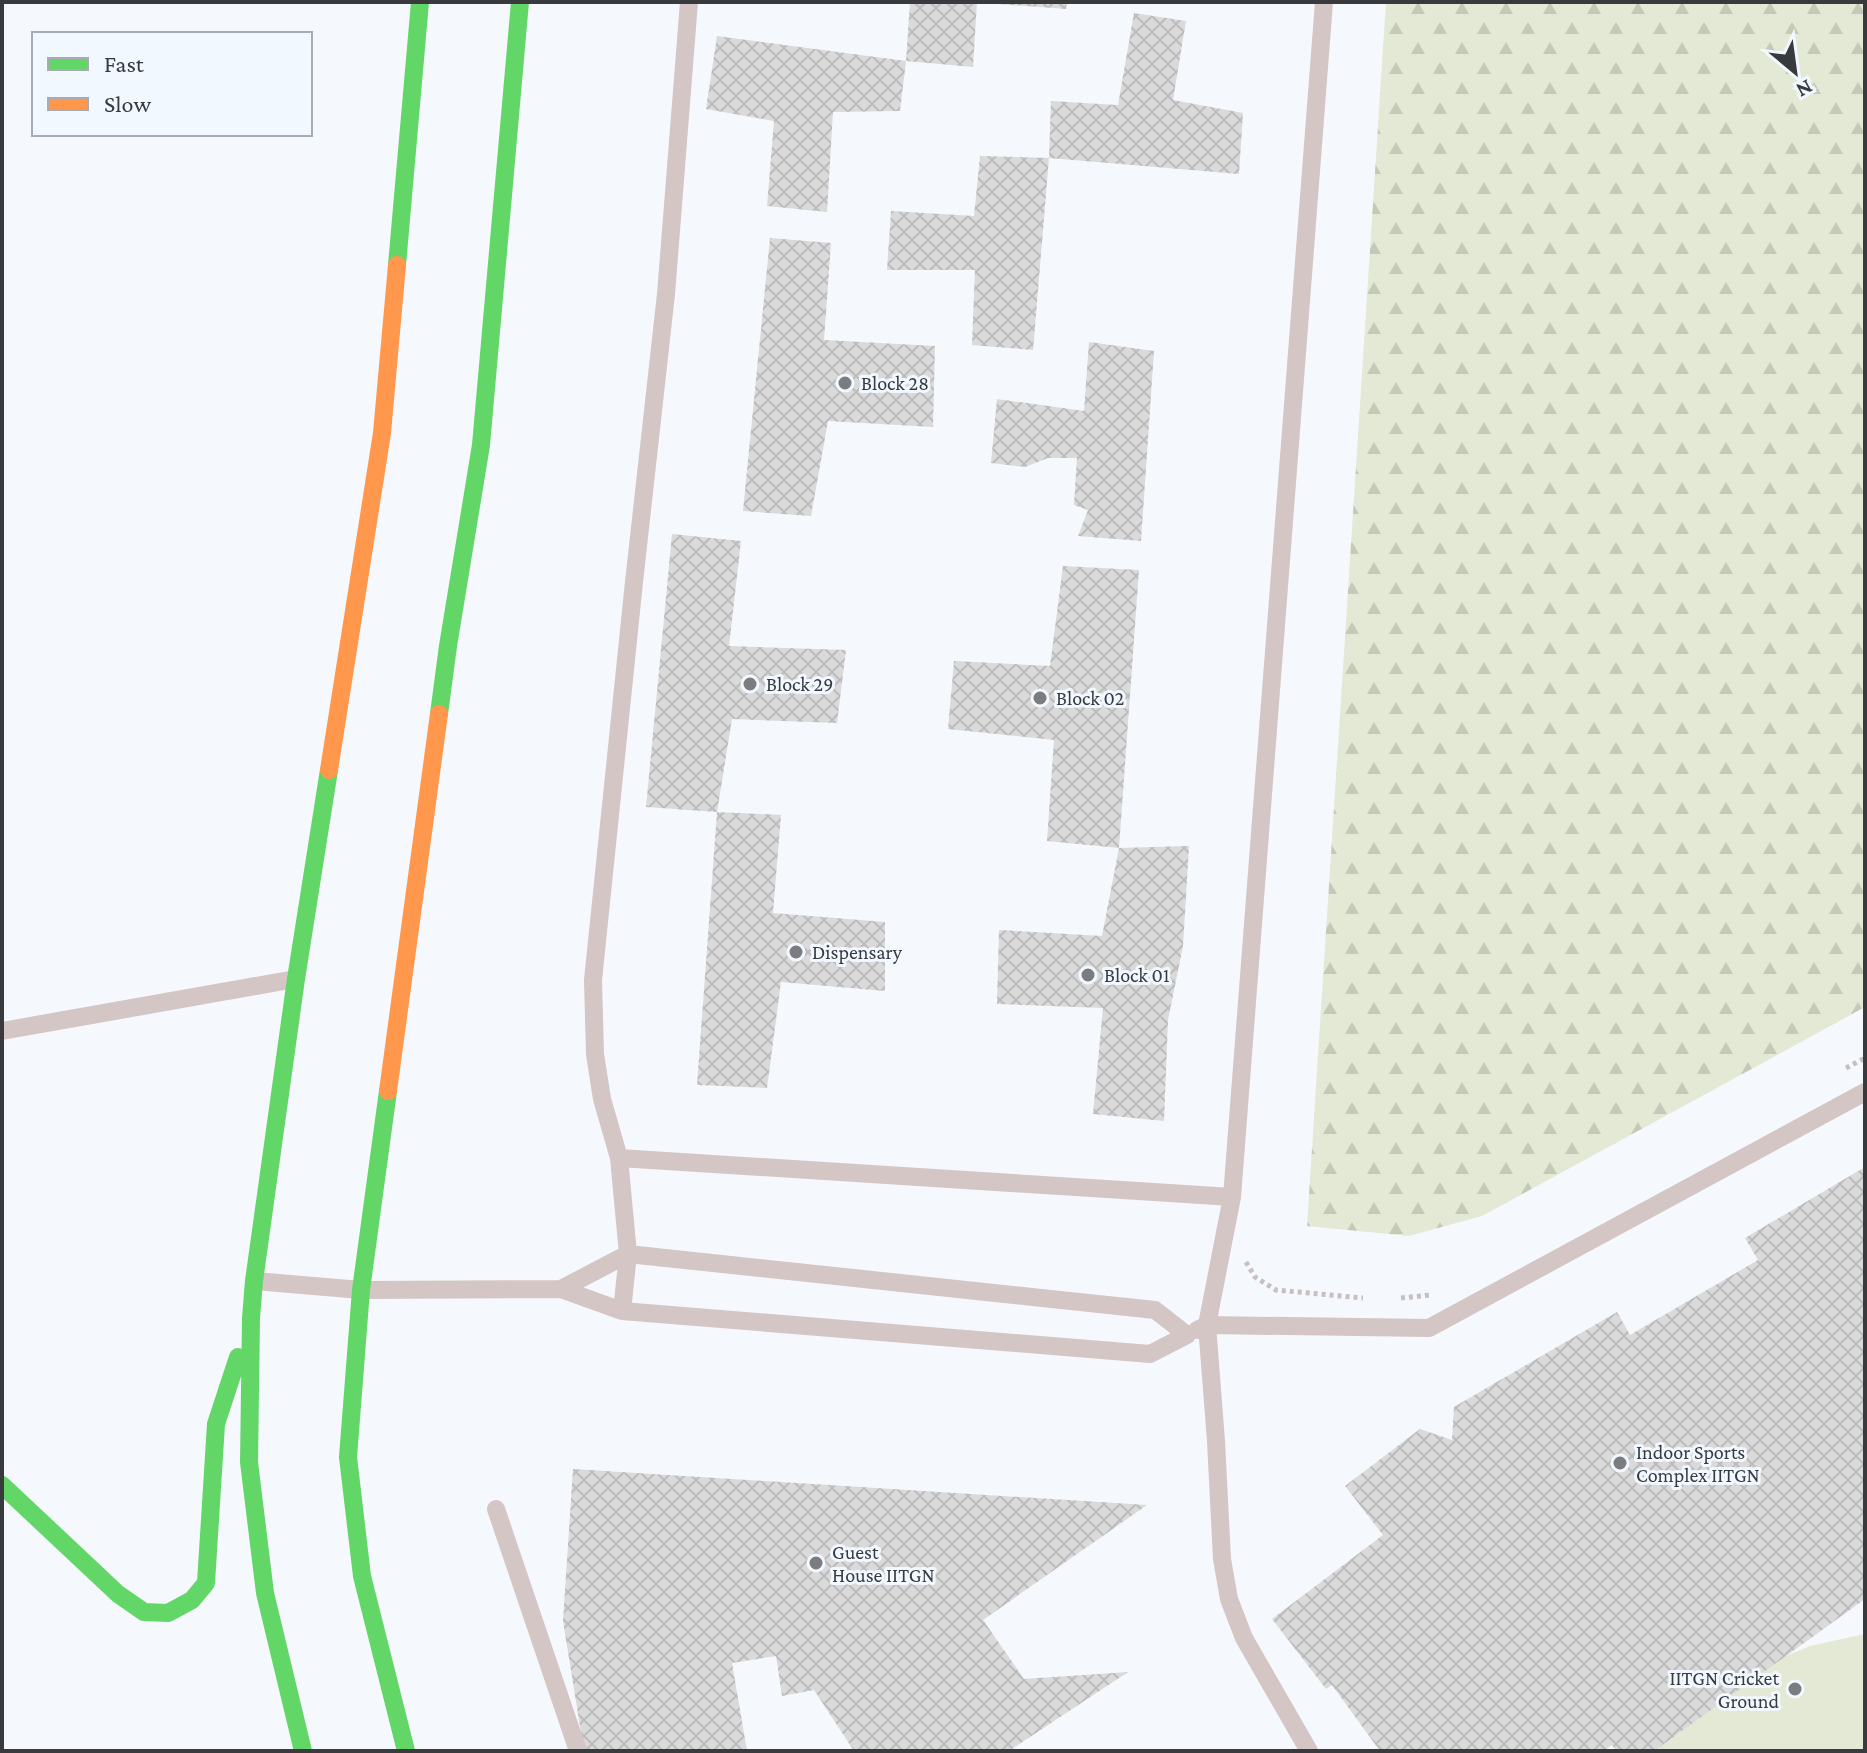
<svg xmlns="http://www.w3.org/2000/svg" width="1867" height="1753" viewBox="0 0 1867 1753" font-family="'Crimson Pro',serif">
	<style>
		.forest { fill: url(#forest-firs) }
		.pitch { fill: #e3e9d5 }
		.building { fill: url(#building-cross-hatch) }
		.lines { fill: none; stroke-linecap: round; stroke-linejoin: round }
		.path { stroke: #c8c0c0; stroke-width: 5; stroke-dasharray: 4 4; stroke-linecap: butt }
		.lane { stroke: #d3c6c5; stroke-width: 18 }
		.fast { stroke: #63d668; stroke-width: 18 }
		.slow { stroke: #ff974d; stroke-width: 18 }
		.poi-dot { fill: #7a7c80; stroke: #f2f8ff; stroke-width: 3 }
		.labels { text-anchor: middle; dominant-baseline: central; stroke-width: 6; stroke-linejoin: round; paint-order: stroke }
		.poi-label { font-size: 20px; fill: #383a3e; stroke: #f2f8ff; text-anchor: start }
	</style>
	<defs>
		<pattern id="forest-firs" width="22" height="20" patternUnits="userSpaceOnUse" patternTransform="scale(2)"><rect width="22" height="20" fill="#e3e9d5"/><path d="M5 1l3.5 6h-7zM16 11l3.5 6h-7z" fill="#c4c9b8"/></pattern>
		<pattern id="building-cross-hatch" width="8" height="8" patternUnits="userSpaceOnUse" patternTransform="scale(2)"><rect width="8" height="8" fill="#dbdada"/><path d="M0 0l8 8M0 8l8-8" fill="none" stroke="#bdbcbc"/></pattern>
	</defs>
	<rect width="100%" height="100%" fill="#f5f8fc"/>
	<!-- forest -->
	<path class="forest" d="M1386 2H1865V1007L1482 1216 1409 1236 1307 1226Z"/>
	<!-- pitch -->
	<path class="pitch" d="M1865 1634V1751H1653L1751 1671 1810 1646Z"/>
	<!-- building -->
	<path class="building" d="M910 2H977L973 67 906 61Z
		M998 2H1067L1066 9 998 4Z
		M1134 13 1186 21 1173 100 1243 113 1239 174 1049 158 1033 350 972 345 975 270H887L891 211 974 216 980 156 1049 158 1051 101 1118 105Z
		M717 36 906 61 900 111 833 112 827 212 767 206 774 121 706 109Z
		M770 238 831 243 824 340 935 346 933 427 828 421 811 516 743 511Z
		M1089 342 1154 351 1141 541 1078 536 1088 510 1074 505 1077 458H1048L1025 467 991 463 997 399 1084 411Z
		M672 534 741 541 729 646 846 650 837 723 732 719 717 812 646 807Z
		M1063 566 1139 570 1119 848 1189 846 1183 946 1168 1020 1164 1121 1093 1114 1103 1008 997 1004 999 930 1102 936 1119 848 1047 841 1054 740 948 729 954 661 1050 666Z
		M717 812 781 815 773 913 885 922V991L781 982 767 1088 697 1085Z
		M1865 1167V1599L1654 1751H1616L1612 1745 1604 1751H1380L1332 1685 1326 1689 1272 1619 1383 1535 1345 1486 1420 1429 1452 1440 1454 1407 1617 1312 1630 1335 1758 1260 1745 1238Z
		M573 1469 1147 1505 983 1620 1024 1679 1128 1672 1009 1751H854L814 1690 782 1696 776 1656 732 1663 747 1751H584L563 1621Z"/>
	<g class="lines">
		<!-- path -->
		<path class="path" d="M1846 1068 1865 1058
			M1246 1262 1255 1277 1276 1290 1363 1298
			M1401 1298 1431 1295"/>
		<!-- lane -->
		<path class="lane" d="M2 1031 295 979
			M619 1158 1232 1197
			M255 1281 361 1290 561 1289 622 1311 1150 1354 1187 1335 1155 1310 628 1254 561 1289
			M622 1311 628 1254 619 1158 602 1099 595 1054 593 980 634 582 666 294 689 2
			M1197 1330 1207 1325 1429 1328 1865 1092
			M496 1509 578 1751
			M1309 1751 1244 1638 1229 1599 1222 1559 1216 1441 1207 1325 1232 1197 1324 2"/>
		<!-- fast -->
		<path class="fast" d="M397 265 420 2
			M439 714 448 646 481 445 520 2
			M388 1091 361 1290 348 1457 362 1576 406 1751
			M2 1485 118 1594 144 1612 168 1613 192 1600 206 1583 216 1424 238 1357
			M303 1751 265 1593 249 1462 251 1318 254 1281 296 979 329 770"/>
		<!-- slow -->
		<path class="slow" d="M329 770 382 433 397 265
			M388 1091 439 714"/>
	</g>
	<!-- markers -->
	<g class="poi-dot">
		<circle cx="845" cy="383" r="8"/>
		<circle cx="750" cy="684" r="8"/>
		<circle cx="1040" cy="698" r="8"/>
		<circle cx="796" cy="952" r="8"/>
		<circle cx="1088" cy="975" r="8"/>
		<circle cx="1620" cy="1463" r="8"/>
		<circle cx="816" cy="1563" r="8"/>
		<circle cx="1795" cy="1689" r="8"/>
	</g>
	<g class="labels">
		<!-- poi labels -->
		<g class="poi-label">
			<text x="861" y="383">Block 28</text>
			<text x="766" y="684">Block 29</text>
			<text x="1056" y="698">Block 02</text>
			<text x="812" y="952">Dispensary</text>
			<text x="1104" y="975">Block 01</text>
			<text x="1636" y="1452">Indoor Sports<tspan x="1636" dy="23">Complex IITGN</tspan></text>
			<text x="832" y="1552">Guest<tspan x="832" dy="23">House IITGN</tspan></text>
			<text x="1779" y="1678" text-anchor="end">IITGN Cricket<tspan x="1779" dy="23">Ground</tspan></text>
		</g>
	</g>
	<!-- border -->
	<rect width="1867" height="1753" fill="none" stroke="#383a3e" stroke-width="8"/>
	<!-- legend -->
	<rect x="32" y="32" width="280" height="104" fill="#f2f8ff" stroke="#a8acb2" stroke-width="2"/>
	<rect x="48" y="58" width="40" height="12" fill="#63d668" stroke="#a8acb2" stroke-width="2"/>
	<text x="104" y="72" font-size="24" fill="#383a3e">Fast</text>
	<rect x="48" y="98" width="40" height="12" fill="#ff974d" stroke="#a8acb2" stroke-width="2"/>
	<text x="104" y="112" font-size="24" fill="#383a3e">Slow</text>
	<!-- north arrow -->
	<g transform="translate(1795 72) rotate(151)" stroke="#f2f8ff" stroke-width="6" paint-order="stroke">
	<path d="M0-6L14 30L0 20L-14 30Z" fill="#383a3e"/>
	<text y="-12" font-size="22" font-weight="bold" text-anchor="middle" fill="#383a3e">N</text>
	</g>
</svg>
